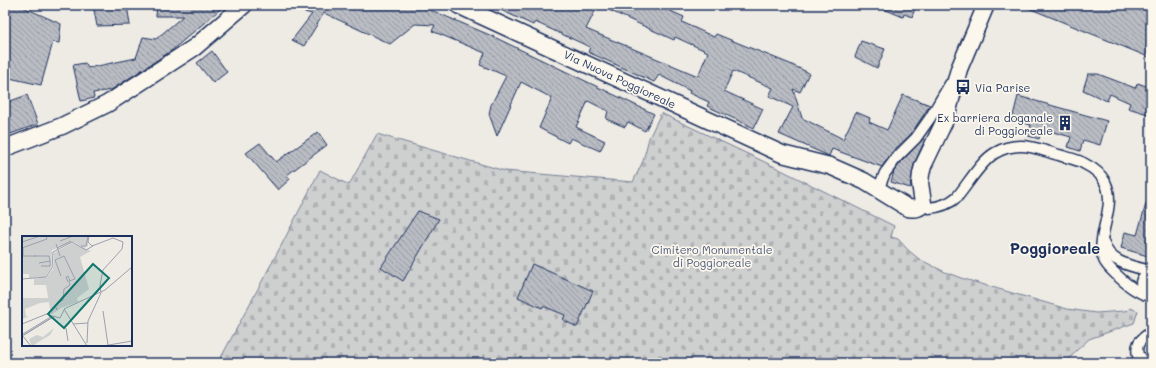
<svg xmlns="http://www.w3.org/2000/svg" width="1156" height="368" viewBox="0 0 1156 368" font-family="Mali,sans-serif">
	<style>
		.cemetery { fill: url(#cemetery-stones); stroke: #747f96 }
		.building { fill: url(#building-back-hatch); stroke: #1b2f5e; fill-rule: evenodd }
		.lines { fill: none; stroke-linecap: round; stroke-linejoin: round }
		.minor-casing { stroke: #1b2f5e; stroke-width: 13 }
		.primary-casing { stroke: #1b2f5e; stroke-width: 19 }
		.minor { stroke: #fbf7ec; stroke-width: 10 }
		.primary { stroke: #fbf7ec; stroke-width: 16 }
		.labels { text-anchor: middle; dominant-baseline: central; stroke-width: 3.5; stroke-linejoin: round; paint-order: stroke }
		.street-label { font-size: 11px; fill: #1b2f5e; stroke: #fbf7ec }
		.poi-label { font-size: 11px; fill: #1b2f5e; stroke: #fbf7ec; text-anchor: start }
		.park-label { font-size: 11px; fill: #48577a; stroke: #fbf7ec }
		.district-label { font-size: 15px; font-weight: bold; fill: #1b2f5e; stroke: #fbf7ec }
		.inset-road { fill: none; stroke: #9aa0ae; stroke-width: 1 }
		.view { fill: #0f766e; fill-opacity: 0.15; stroke: #0f766e; stroke-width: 2 }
		.inset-edge { fill: none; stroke: #1b2f5e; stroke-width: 2 }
	</style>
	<defs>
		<pattern id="cemetery-stones" width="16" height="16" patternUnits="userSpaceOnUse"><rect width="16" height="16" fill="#cecfcf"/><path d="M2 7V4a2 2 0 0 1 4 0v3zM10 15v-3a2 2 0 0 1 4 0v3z" fill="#b0b2b4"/></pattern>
		<pattern id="building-back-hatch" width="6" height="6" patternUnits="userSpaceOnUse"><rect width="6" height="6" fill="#b9bcc3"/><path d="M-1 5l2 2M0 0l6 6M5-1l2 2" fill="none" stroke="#9699a2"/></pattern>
	</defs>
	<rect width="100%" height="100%" fill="#eeebe4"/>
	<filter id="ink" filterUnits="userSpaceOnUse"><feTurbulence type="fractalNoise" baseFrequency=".025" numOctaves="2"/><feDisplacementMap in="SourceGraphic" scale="8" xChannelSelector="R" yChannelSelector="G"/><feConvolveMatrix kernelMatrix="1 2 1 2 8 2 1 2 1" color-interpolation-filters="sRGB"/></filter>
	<g filter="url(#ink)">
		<!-- cemetery -->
		<path class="cemetery" d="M661 113 771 165 894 226 891 237 898 239 908 250 919 259 945 272 961 278 1067 309 1096 313 1124 311 1128 310 1130 308 1138 311 1134 323 1089 339 1076 351 1066 363H218L282 244 320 170 349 185 377 134 505 171 633 182 643 161 649 138Z"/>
		<!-- building -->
		<path class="building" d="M5 5H14L23 7 61 24 59 43 53 42 41 85 5 77Z
			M93 5H127L130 25 97 26Z
			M157 5H225L171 51 111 90 93 93 94 98 81 101 73 65 85 63 88 68 136 58 143 37 156 39 183 16H156Z
			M292 5H419L492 36 654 114 645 131 628 122 625 127 606 119 608 111 588 101 576 127 605 141 600 151 571 138 568 143 539 128 552 98 521 82 497 136 489 114 491 105 506 76 480 65 485 53 432 31 435 25 415 24 390 44 324 13 304 46 292 40 312 14 292 9Z
			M490 5H657L684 17 682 22 714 37 716 34 790 64 809 73 800 92 793 89 802 118 843 139 856 112 870 118 869 122 887 130 903 95 930 105 911 134 892 152 882 167 832 149 829 156 779 134 793 107 769 96 773 88 733 71 724 91 763 109 754 128 707 106 709 102 689 93 690 91 659 75 654 82 588 52 590 47 535 22 533 25ZM598 5 674 40 675 37 708 52 698 76 586 29Z
			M874 5H916L912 17 904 14 903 17Z
			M1021 5H1151V58Z
			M861 41 885 49 877 68 855 57Z
			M212 51 227 72 213 83 197 63Z
			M1088 74H1098L1135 88 1138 83 1151 88V115L1128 108 1130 103 1110 94 1107 101 1083 90Z
			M27 95 38 124 5 136V103Z
			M1018 96 1107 121 1100 145 1083 140 1080 151 1068 147 1071 137 1042 129 1039 139 1028 136 1031 125 1012 120Z
			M318 132 327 145 287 175 290 179 278 190 246 153 260 143 276 162Z
			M923 139 925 140 914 164 910 188 891 182 894 171 902 161Z
			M1148 197H1151V257L1121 248 1125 232 1137 235Z
			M418 211 439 219 403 281 381 267Z
			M532 264 593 291 577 327 563 320 565 315 543 306 542 308 518 297Z"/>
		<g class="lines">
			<defs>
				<path id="minor" d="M880 185 885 173 897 157 916 138 930 118 950 84
					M929 208C940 207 949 204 957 197 968 184 981 161 995 153 1003 148 1012 146 1021 146 1034 146 1047 152 1059 155 1068 158 1077 159 1085 164 1093 168 1101 174 1105 182 1118 207 1094 237 1104 260 1107 267 1115 273 1120 278 1130 287 1138 293 1151 297
					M1104 243C1108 263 1135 267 1151 271
					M1150 296C1139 288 1137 278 1151 273
					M1151 363 1138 356C1135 342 1141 340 1151 332"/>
				<path id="primary" d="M458 5 782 154 830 166 864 181 908 208C915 209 920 209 923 203L920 183 921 174 923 166 946 118 959 69 986 5
					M5 148 62 126 107 104 195 47 244 5"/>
			</defs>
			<!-- minor casing -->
			<use href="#minor" class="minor-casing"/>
			<!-- primary casing -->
			<use href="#primary" class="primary-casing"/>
			<!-- minor -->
			<use href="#minor" class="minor"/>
			<!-- primary -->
			<use href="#primary" class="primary"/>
		</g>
	</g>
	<!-- icons -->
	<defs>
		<symbol id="bus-bare" viewBox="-9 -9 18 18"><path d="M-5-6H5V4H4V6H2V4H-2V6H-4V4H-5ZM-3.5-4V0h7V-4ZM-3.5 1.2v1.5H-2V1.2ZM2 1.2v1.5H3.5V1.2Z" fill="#1b2f5e" stroke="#fbf7ec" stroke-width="2.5" paint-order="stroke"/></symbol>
		<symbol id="building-bare" viewBox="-9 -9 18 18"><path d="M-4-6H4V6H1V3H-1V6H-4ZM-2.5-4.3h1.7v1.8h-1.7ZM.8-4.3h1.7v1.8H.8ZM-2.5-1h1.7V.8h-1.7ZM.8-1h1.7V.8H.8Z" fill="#1b2f5e" stroke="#fbf7ec" stroke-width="2.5" paint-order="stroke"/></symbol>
	</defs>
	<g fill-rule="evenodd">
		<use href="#bus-bare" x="952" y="76" width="22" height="22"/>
		<use href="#building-bare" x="1054" y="112" width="22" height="22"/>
	</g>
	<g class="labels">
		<!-- street labels -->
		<g class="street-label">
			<text transform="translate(620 79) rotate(25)">Via Nuova Poggioreale</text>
		</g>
		<!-- poi labels -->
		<g class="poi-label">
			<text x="975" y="87">Via Parise</text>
			<text x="1053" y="117" text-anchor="end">Ex barriera doganale<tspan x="1053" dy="13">di Poggioreale</tspan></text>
		</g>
		<!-- park labels -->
		<g class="park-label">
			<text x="712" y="249">Cimitero Monumentale<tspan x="712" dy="13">di Poggioreale</tspan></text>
		</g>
		<!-- district labels -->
		<g class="district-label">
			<text x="1055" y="248">Poggioreale</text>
		</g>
	</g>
	<!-- overview -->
	<g transform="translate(22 236)">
		<rect width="110" height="110" fill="#eeebe4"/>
		<path d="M0 33H17L23 36V41L7 42V38H0ZM0 62H28V66L18 67 3 73 4 80H7L1 83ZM32 92 28 99 10 110 7 103 15 99 21 101Z" fill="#cecfcf"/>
		<path d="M0 0H66V10L62 12 52 6 30 14 29 32 23 41V36L17 33H0ZM50 7 69 15 58 21 67 53 55 62 56 66 39 72 29 79 24 49H12V43L25 41 31 33 32 17Z" fill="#cecfcf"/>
		<path class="inset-road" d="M67 0 66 6 70 10 91 2 101 6 100 13 81 34 78 49 79 57M38 5 51 0M0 6 18 0M34 8 38 20M59 10H64L66 0M0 12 25 3 24 0M1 12V20H14H12M35 12 49 5M14 20H27M17 27 28 25 27 20M19 30H28V25M0 43 24 41 30 32 31 16 50 6 64 14 71 10M46 46 44 41 46 40 48 45M35 74 33 69 41 64 42 53 48 49 47 45 53 43 42 20 33 24 39 40M81 75 86 109M0 88 27 77 28 81M51 88 66 87M44 92 46 105M0 96 1 98 30 80 38 82 42 74M0 99 9 110M2 99 33 80M0 100 29 82M65 107 66 85 79 57M65 110 42 73 83 54 110 31M81 110 110 105"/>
		<path class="view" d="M71 28 87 42 42 92 26 78Z"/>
		<rect width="110" height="110" class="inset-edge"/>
	</g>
	<!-- margin -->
	<rect width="1156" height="368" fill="none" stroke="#fbf7ec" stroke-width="20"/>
	<rect x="10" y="10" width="1136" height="348" fill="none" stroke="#1b2f5e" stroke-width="1.5" filter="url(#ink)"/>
</svg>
